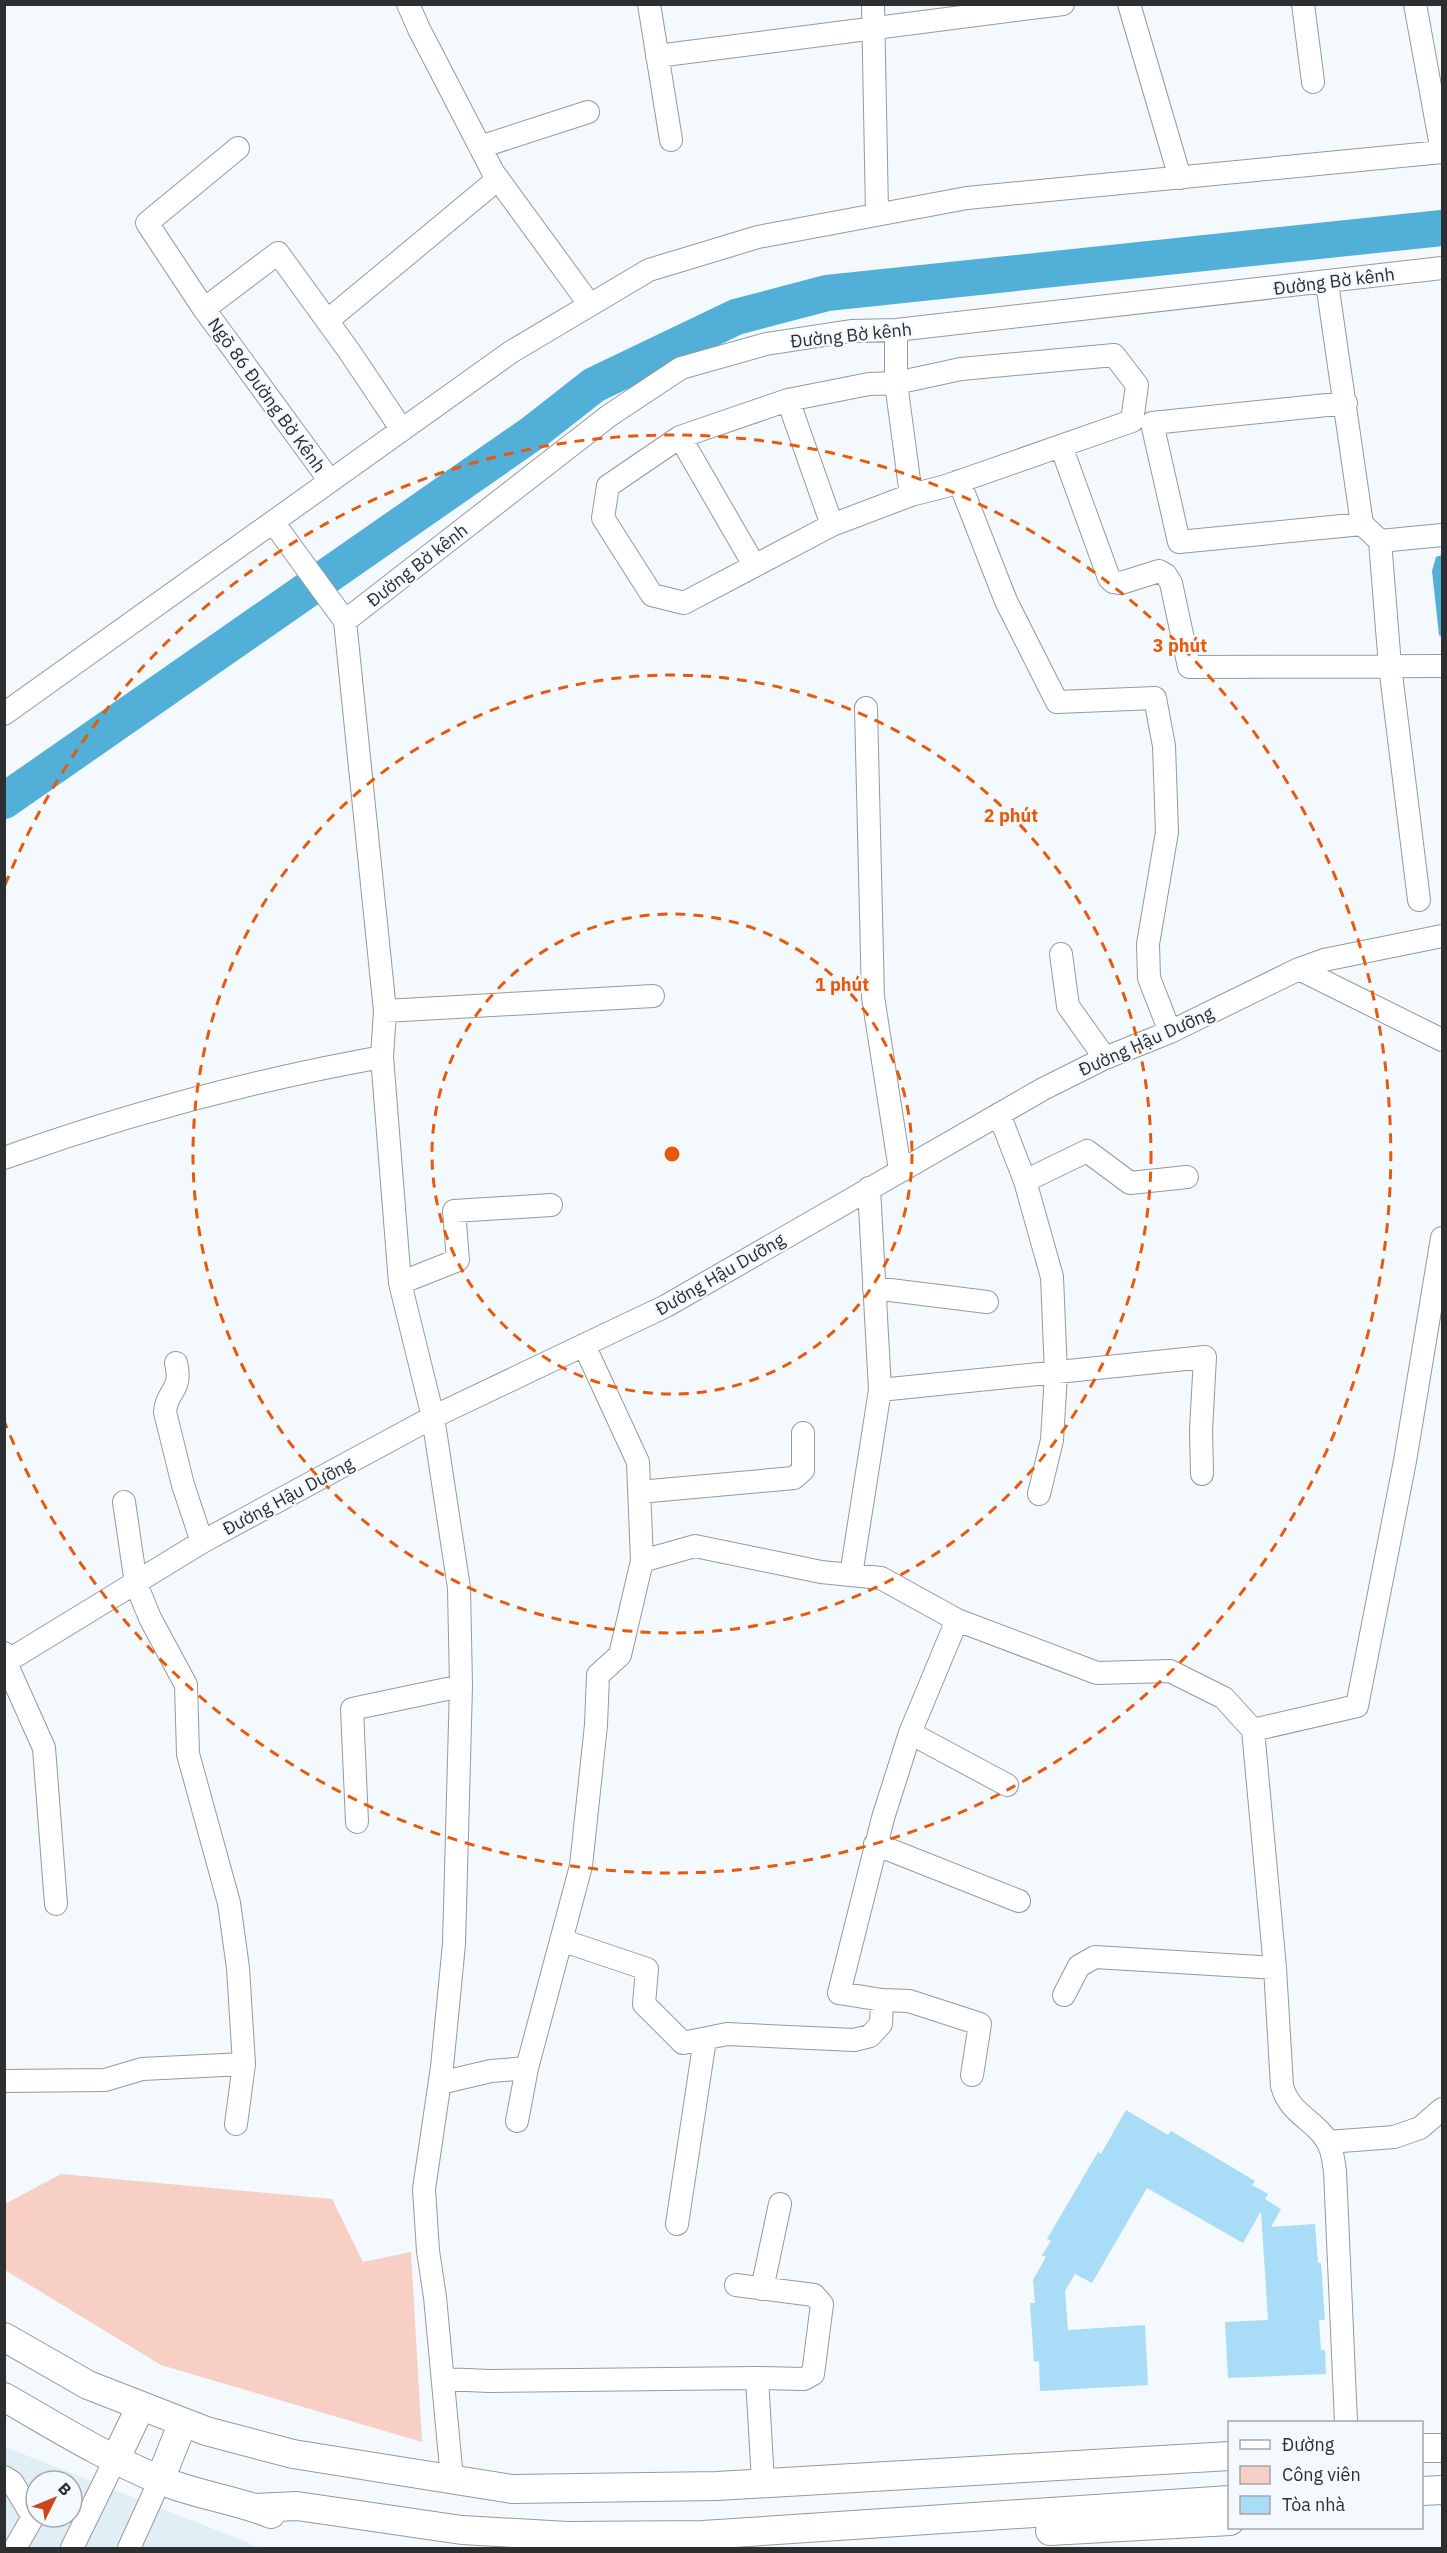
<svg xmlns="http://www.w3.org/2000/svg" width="1447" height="2553" viewBox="0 0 1447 2553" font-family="'IBM Plex Sans',sans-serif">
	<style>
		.built { fill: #e0eef5; fill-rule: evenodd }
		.green { fill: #f7cfc4 }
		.water { fill: #51afd8 }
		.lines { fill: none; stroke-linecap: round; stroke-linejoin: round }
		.river { stroke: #51afd8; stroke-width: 36 }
		.building { fill: #a9dcf6 }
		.minor-casing { stroke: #959a9c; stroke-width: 24 }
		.major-casing { stroke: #959a9c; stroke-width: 30 }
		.minor { stroke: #fff; stroke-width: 22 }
		.major { stroke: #fff; stroke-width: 28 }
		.ring { fill: none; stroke: #e8590c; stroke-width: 3; stroke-dasharray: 10 8 }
		.labels { text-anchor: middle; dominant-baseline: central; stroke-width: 4.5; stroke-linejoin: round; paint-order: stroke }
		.street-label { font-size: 18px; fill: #2c2e2f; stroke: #f3f9fc }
		.centre { fill: #e8590c; stroke: #f3f9fc; stroke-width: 3 }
		.ring-label { font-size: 18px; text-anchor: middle; font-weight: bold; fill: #e8590c; stroke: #f3f9fc; stroke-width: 4.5; stroke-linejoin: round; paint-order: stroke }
	</style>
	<rect width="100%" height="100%" fill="#f3f9fc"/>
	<!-- built -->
	<path class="built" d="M5 2447 262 2548H5ZM36 2481H72V2517H36Z"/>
	<!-- green -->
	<path class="green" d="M61 2174 332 2199 363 2262 411 2252 422 2442 161 2365 5 2270V2204Z"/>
	<!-- water -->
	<path class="water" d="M1442 555V637L1439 635 1432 571 1436 557Z"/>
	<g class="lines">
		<!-- river -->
		<path class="river" d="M4 801 534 432 594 385 736 317 827 293 1442 228"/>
	</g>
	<!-- building -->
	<path class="building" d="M1126 2110 1168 2135 1171 2131 1255 2181 1252 2185 1268 2194 1265 2199 1281 2209 1271 2227 1315 2224 1318 2263H1321L1325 2320H1319L1321 2350H1325L1326 2374 1228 2378 1225 2322 1268 2320 1261 2211 1243 2243 1147 2188 1092 2283 1075 2274 1065 2291 1068 2330 1145 2325 1148 2385 1040 2391 1039 2361 1034 2362 1030 2303H1035L1033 2280 1046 2257 1042 2255 1051 2241 1047 2239 1098 2152 1101 2154Z"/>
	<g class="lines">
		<defs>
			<path id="minor" d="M408 4 419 29 493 172 590 305
				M649 4 671 140
				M873 4 877 213
				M1129 4 1180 178
				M1303 4 1313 82
				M1415 4 1442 152
				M657 56 1063 4
				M480 147 588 112
				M238 148 147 223 204 309 330 481
				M1327 283 1362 524 1380 541 1442 535
				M204 309 278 253 349 351 402 430
				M327 321 498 179
				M896 330V383L911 495
				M1114 355 1137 385 1132 421 946 486 911 495 832 525 684 603 652 595 603 518 608 486 680 437 788 400 869 384 896 383 961 369Z
				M788 400 832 525
				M1346 403 1152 423 1179 542 1362 524
				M680 437 754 565
				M1061 446 1109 578 1113 582 1121 583 1159 571 1166 575 1171 583 1189 667 1442 666
				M959 481 1006 601 1057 702 1155 698 1164 746 1167 832 1148 944 1149 978 1170 1032
				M273 522 345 621 385 1011 382 1057 400 1283 433 1417 459 1588 461 1686 454 1944 442 2067 424 2189 428 2251 435 2297 452 2479
				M1380 541 1390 666 1419 900
				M345 621 610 415 681 368 766 344 851 331 896 330 1442 268
				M866 708 873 997 900 1170
				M4 714 511 352 649 270 758 237 967 198 1442 152
				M1061 954 1068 1006 1105 1058
				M1299 969 1324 960 1442 936
				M385 1011 653 996
				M999 1114 1025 1181 1052 1277 1056 1374 1052 1440 1039 1494
				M4 1158C127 1114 254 1080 382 1057
				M1025 1181 1087 1151 1130 1183 1187 1177
				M400 1283 458 1260 454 1211 551 1205
				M874 1288 987 1302
				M176 1363C183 1391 166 1391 165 1412L183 1485 202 1542
				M880 1390 1205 1357 1201 1430 1202 1474
				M639 1492 794 1478 803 1470V1433
				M124 1502 136 1584 150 1618 186 1685 188 1754 229 1903 238 1968 244 2064 236 2124
				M642 1561 695 1546 821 1572 881 1578 957 1620 1097 1673 1170 1671 1224 1698 1253 1730 1275 1968 1282 2086C1289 2111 1308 2117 1323 2135 1332 2146 1333 2158 1335 2171L1346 2422
				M851 1575 880 1390 869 1188
				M957 1620 910 1733 883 1818 839 1993 882 2000 909 2001 980 2024 972 2075
				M4 1653 6 1663 44 1748 56 1904
				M4 1663 202 1542 433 1417 666 1306 1043 1089 1105 1058 1170 1032 1299 969 1442 1040
				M1253 1730 1357 1706 1405 1461 1442 1238
				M910 1733 1007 1785
				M357 1822 352 1709 461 1686
				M875 1844 1019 1901
				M561 1940 647 1969 644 2004 683 2043 727 2034 854 2040 870 2036 881 2024 882 2000
				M1064 1995 1079 1966 1095 1957 1275 1968
				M4 2081 105 2080 142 2069 244 2064
				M440 2083 491 2071 527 2068
				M517 2121 527 2068 581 1866 596 1725 598 1675 620 1655 642 1561 638 1462 584 1345
				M1328 2142 1394 2137 1420 2128 1442 2109
				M677 2224 705 2039
				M736 2285 814 2295 822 2304 813 2374 804 2379 757 2378
				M762 2289 780 2204
				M444 2379 489 2381 757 2378 763 2482
				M4 2477 12 2482 33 2517 15 2548
				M72 2548 115 2460
				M129 2548 160 2480"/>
			<path id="major" d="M4 2337 88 2385 206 2431 293 2454 512 2489 717 2486 1230 2456
				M4 2397C55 2426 104 2457 158 2479 194 2495 235 2499 271 2514
				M1422 2448H1442
				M115 2460 141 2406
				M160 2480 183 2422
				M1422 2491 1442 2490
				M255 2508 297 2506 462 2530 567 2536 703 2535 1230 2500
				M1050 2531 1230 2521"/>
		</defs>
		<!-- minor casing -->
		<use href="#minor" class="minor-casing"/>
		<!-- major casing -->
		<use href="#major" class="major-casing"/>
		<!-- minor -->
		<use href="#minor" class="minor"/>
		<!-- major -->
		<use href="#major" class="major"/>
	</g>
	<!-- distance rings -->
	<g class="ring">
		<circle cx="672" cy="1154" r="240"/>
		<circle cx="672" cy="1154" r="479"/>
		<path d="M5 885A719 719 0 1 1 5 1423"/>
	</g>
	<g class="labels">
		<!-- street labels -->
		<g class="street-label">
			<text transform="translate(1334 281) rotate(-7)">Đường Bờ kênh</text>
			<text transform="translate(851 335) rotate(-6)">Đường Bờ kênh</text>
			<text transform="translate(267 395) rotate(54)">Ngõ 86 Đường Bờ Kênh</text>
			<text transform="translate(417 565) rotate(-38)">Đường Bờ kênh</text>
			<text transform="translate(1146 1041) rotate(-24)">Đường Hậu Dưỡng</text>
			<text transform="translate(720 1274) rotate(-30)">Đường Hậu Dưỡng</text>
			<text transform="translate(288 1496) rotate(-28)">Đường Hậu Dưỡng</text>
		</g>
	</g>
	<circle cx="672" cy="1154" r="9" class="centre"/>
	<g class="ring-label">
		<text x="1180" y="652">3 phút</text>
		<text x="1011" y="822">2 phút</text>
		<text x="842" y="991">1 phút</text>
	</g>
	<!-- border -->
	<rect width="1447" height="2553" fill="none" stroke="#2c2e2f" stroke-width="12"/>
	<!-- legend -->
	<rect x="1228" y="2421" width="195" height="108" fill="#f3f9fc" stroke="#a3a8aa" stroke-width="1.5"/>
	<rect x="1240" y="2440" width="30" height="9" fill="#ffffff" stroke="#a3a8aa" stroke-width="1.5"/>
	<text x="1282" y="2451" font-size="18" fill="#2c2e2f">Đường</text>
	<rect x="1240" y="2466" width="30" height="18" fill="#f7cfc4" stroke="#a3a8aa" stroke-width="1.5"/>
	<text x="1282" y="2481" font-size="18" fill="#2c2e2f">Công viên</text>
	<rect x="1240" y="2496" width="30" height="18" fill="#a9dcf6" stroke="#a3a8aa" stroke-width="1.5"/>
	<text x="1282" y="2511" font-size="18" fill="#2c2e2f">Tòa nhà</text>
	<!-- north arrow -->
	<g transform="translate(54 2499) rotate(47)"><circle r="28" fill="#f3f9fc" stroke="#a3a8aa" stroke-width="1.5"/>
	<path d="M0-4.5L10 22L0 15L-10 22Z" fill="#cd451a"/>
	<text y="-9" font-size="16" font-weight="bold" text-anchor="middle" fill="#2c2e2f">B</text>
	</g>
</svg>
